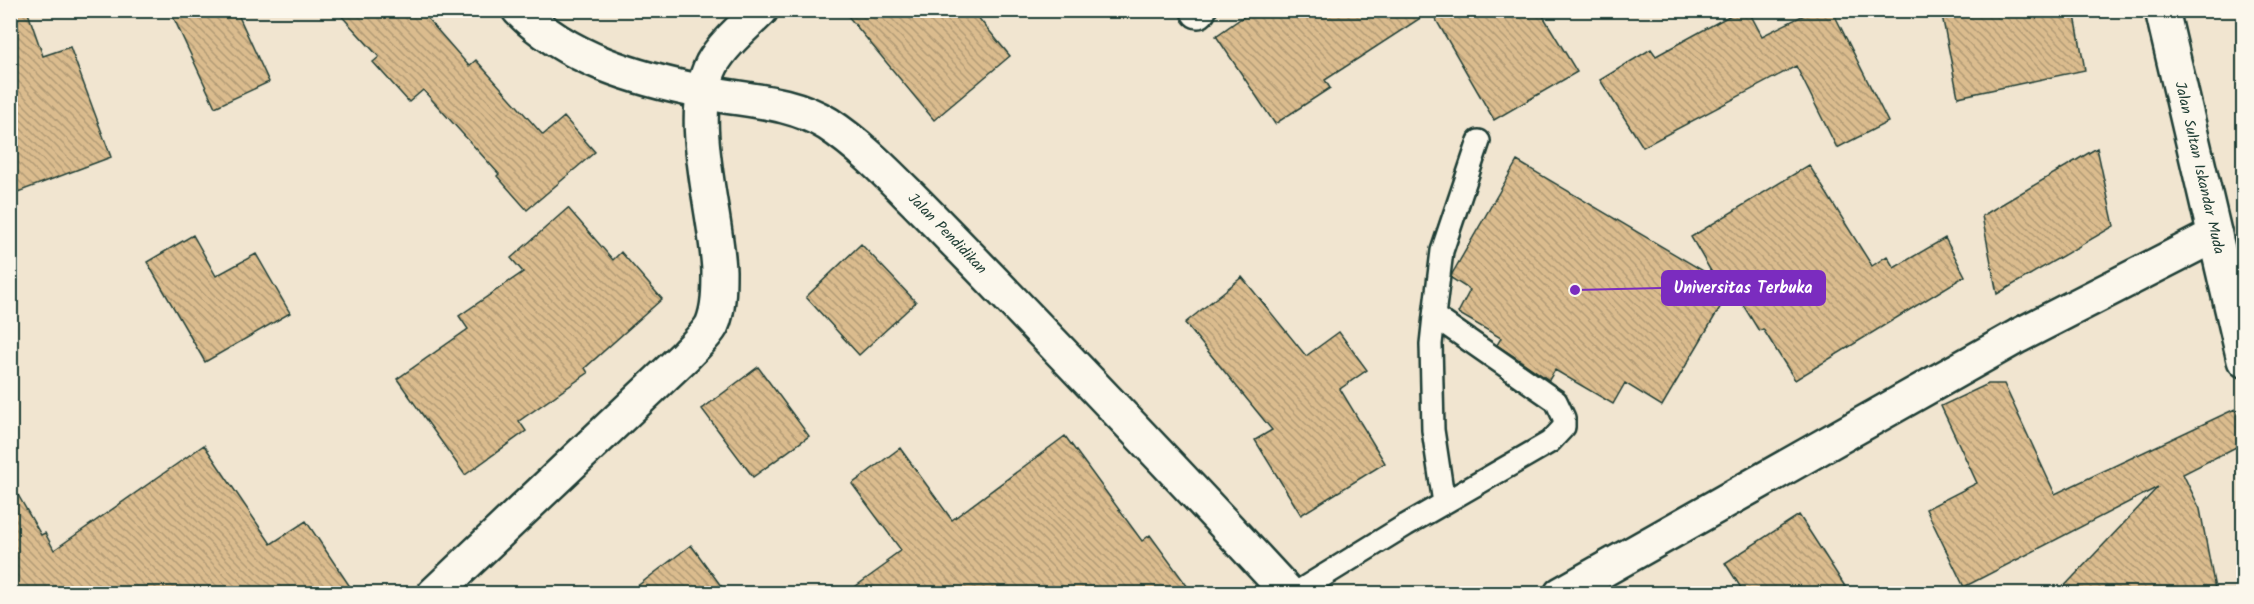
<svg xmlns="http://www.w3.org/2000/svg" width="2254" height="604" viewBox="0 0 2254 604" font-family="Kalam,sans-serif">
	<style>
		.building { fill: url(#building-back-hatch); stroke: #1f3d34; stroke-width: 1.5 }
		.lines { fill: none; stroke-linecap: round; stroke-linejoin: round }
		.service-casing { stroke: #1f3d34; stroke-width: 26 }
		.minor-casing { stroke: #1f3d34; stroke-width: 38 }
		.trunk-casing { stroke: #1f3d34; stroke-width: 38 }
		.service { stroke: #fbf7ec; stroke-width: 21 }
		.minor { stroke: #fbf7ec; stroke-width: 33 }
		.trunk { stroke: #fbf7ec; stroke-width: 33 }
		.labels { text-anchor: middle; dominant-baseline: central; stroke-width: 5; stroke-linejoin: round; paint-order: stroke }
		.street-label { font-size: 15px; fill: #1f3d34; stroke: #fbf7ec }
		.leader { fill: none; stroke: #7b2cbf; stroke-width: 2 }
		.callout-dot { fill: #7b2cbf; stroke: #fbf7ec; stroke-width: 2 }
		.callout { fill: #7b2cbf; stroke: #7b2cbf; stroke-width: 2 }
		.callout-label { font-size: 16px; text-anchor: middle; font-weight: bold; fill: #fff }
	</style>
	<defs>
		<pattern id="building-back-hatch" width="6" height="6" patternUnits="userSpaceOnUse" patternTransform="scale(1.5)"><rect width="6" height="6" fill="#dbbc8e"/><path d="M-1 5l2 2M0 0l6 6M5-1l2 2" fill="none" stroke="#b19a75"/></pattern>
	</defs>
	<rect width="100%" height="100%" fill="#f1e5d0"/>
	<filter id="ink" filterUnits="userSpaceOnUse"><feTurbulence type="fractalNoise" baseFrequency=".0167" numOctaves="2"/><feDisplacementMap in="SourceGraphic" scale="12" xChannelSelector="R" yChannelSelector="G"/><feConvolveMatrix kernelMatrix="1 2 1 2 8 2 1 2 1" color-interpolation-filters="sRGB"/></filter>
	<g filter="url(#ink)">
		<!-- building -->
		<path class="building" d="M10 10H27L43 56 70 47 111 157 10 195Z
			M170 10H236L269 82 215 107Z
			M336 10H420L469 66 476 60 543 135 564 117 595 152 527 210 497 176 499 174 423 90 409 102 373 62 379 57Z
			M843 10H972L1010 56 934 120Z
			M1253 10 1540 11 1577 72 1494 120 1431 11 1325 80 1330 88 1275 124 1216 36Z
			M1740 10H1748L1762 36 1814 10H1832L1888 122 1837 148 1796 66 1643 147 1600 80 1651 49 1656 56Z
			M1941 10H2074L2085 70 1958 97Z
			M2097 148 2114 226 1997 294 1982 216Z
			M1517 161 1715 278 1691 237 1809 165 1872 266 1887 256 1894 268 1945 238 1965 276 1795 380 1763 329 1759 331 1732 287 1662 406 1625 383 1613 404 1555 370 1549 380 1497 345 1501 338 1458 313 1470 290 1451 278 1452 274Z
			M568 208 613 260 621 252 662 299 585 368 588 373 519 421 526 431 465 475 397 379 468 329 459 316 523 272 511 258Z
			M193 235 216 276 256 254 290 313 205 362 147 262Z
			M861 244 916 302 859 355 806 297Z
			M1242 277 1306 356 1339 332 1367 370 1340 389 1385 463 1301 515 1255 440 1272 430 1185 323Z
			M758 367 809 436 753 477 702 409Z
			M1988 384H2004L2055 494 2235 409 2244 427V443L2183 474 2200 509 2216 594H2057L2158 487 1964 587 1926 509 1977 483 1941 406Z
			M1065 436 1142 541 1150 535 1193 594H845L888 563 886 561 901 550 852 484 900 448 952 520Z
			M204 445 271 544 306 521 355 594H10V580L13 578 10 573V481L41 535 45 533 54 550Z
			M1799 515 1850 594H1745L1725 563Z
			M691 545 727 594H627Z"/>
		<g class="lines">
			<defs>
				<path id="service" d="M1444 503 1433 430 1431 344 1434 316 1442 251 1479 141
					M1294 594 1406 525 1550 442 1564 427V418L1556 401 1434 316"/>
				<path id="minor" d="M519 10C567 59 638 79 703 92 746 101 789 100 828 124 857 143 882 168 907 193 936 222 965 252 994 282 1093 385 1192 488 1289 594
					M1198 11 1199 10
					M434 594 685 356C693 347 706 336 712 325 719 309 719 288 719 271 717 213 685 117 712 64 723 44 745 26 761 10
					M1561 594 2018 336 2215 235"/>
				<path id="trunk" d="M2162 10 2244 360"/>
			</defs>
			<!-- service casing -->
			<use href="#service" class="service-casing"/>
			<!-- minor casing -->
			<use href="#minor" class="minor-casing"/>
			<!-- trunk casing -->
			<use href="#trunk" class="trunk-casing"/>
			<!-- service -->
			<use href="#service" class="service"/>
			<!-- minor -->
			<use href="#minor" class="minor"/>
			<!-- trunk -->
			<use href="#trunk" class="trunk"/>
		</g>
	</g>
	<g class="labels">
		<!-- street labels -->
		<g class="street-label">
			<text transform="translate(2199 168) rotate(77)">Jalan Sultan Iskandar Muda</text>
			<text transform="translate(947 234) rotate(46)">Jalan Pendidikan</text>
		</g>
	</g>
	<!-- callouts -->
	<path class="leader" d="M1575 290L1662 288"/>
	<circle class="callout-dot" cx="1575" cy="290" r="6"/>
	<rect class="callout" x="1662" y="271" width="163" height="34" rx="6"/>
	<g class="callout-label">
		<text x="1743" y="293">Universitas Terbuka</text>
	</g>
	<!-- margin -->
	<rect width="2254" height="604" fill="none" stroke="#fbf7ec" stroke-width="36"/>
	<rect x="18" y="18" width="2218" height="568" fill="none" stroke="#1f3d34" stroke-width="2" filter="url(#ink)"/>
</svg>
